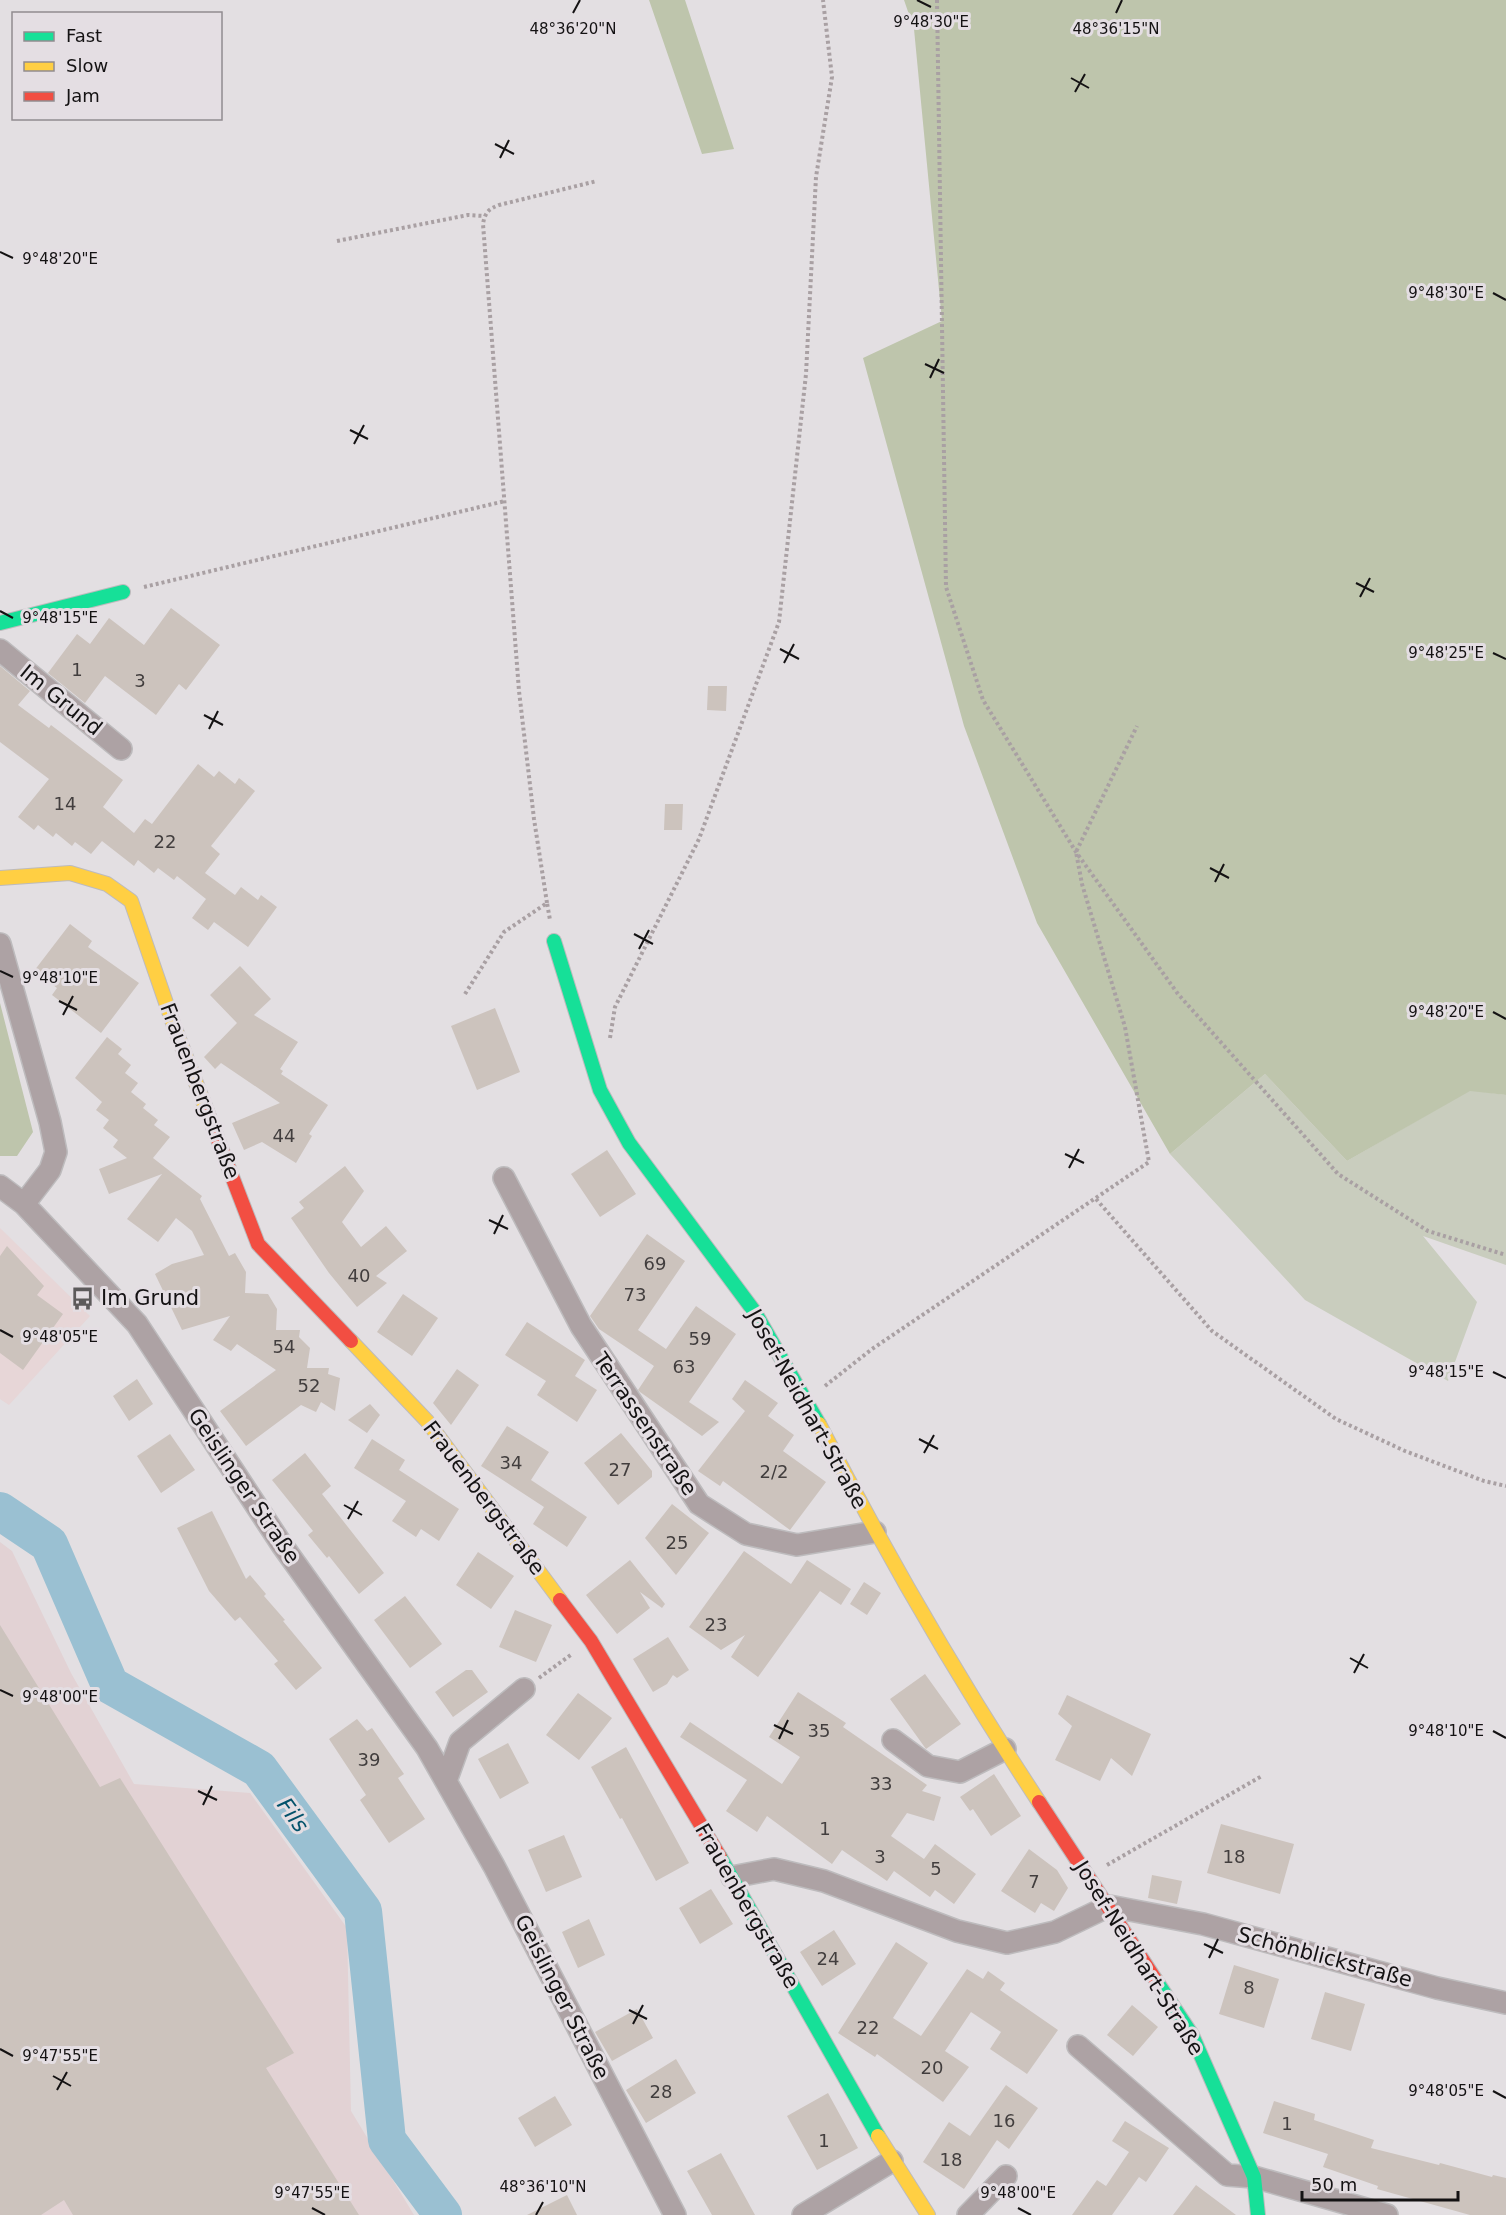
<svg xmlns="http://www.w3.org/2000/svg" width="1506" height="2215" viewBox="0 0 1506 2215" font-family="'DejaVu Sans',sans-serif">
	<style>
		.commercial { fill: #e7d6d7 }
		.industrial { fill: #e2d2d4 }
		.green { fill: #c9cdbe }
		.forest { fill: #bec5ac }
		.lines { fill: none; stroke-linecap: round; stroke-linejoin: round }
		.river { stroke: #9ac0d2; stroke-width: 38 }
		.building { fill: #ccc3bd }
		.street-casing { stroke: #bdbbbd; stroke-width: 24 }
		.fast-casing { stroke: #bdbbbd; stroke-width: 16 }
		.slow-casing { stroke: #bdbbbd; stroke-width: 16 }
		.jam-casing { stroke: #bdbbbd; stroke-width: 16 }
		.path { stroke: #a9a0a3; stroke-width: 4; stroke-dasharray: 3 3; stroke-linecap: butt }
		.street { stroke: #ada2a4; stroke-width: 21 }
		.fast { stroke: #16e098; stroke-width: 14 }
		.slow { stroke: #ffcf43; stroke-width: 14 }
		.jam { stroke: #f24e42; stroke-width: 14 }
		.ticks { fill: none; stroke: #141213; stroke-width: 2 }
		.labels { text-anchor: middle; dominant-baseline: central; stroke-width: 6; stroke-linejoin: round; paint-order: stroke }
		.number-label { font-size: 18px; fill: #423e3e }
		.street-label { font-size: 21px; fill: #141213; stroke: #e4dee3 }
		.poi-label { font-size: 21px; fill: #141213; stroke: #e4dee3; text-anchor: start }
		.water-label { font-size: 22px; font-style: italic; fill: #03526b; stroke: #e4dee3 }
		.ticks-label { font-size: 15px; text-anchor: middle; fill: #141213; stroke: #e4dee3; stroke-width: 6; stroke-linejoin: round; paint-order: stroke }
	</style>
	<rect width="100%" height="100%" fill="#e3dfe2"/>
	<!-- commercial -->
	<path class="commercial" d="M0 1228 90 1316 9 1405 0 1399Z"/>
	<!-- industrial -->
	<path class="industrial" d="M0 1542 12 1551 71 1673 134 1784 250 1793 347 1928 351 2111 414 2215H0Z"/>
	<!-- green -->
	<path class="green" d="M1265 1074 1347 1161 1470 1090 1506 1095V1265L1423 1236 1477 1302 1448 1381 1305 1300 1170 1154Z"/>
	<!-- forest -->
	<path class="forest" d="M649 0H685L734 149 702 154Z
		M904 0H1506V1095L1470 1091 1347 1161 1265 1074 1170 1154 1037 923 964 726 863 358 942 321 914 29Z
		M0 1003 33 1132 17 1156H0Z"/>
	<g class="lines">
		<!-- river -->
		<path class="river" d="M0 1511 49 1544 110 1685 259 1769 363 1911 387 2140 443 2215"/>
	</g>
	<!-- building -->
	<path class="building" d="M171 608 220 645 186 690 179 684 156 715 105 676 85 703 48 673 77 634 90 644 109 618 144 645Z
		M0 666 30 691 18 705 49 728 51 725 123 780 103 807 134 833 145 819 152 824 198 764 214 777 219 771 235 784 239 778 255 791 211 846 220 854 205 873 235 895 241 887 258 900 261 895 277 907 248 947 214 922 208 930 192 918 206 899 177 876 174 880 158 868 154 873 138 860 134 866 102 841 91 854 75 842 72 846 56 833 53 837 38 825 34 830 18 817 49 779 0 742Z
		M708 686H727L726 711 707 710Z
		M665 804H683L682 830H664Z
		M70 924 92 941 88 947 139 983 101 1033 52 995 57 988 34 971Z
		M240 966 271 999 254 1015 298 1042 280 1069 283 1071 281 1074 328 1105 309 1134 312 1136 296 1163 262 1142 244 1150 232 1123 280 1103 221 1063 215 1069 204 1057 237 1023 210 995Z
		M495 1008 520 1072 477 1090 451 1026Z
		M107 1037 122 1049 118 1054 131 1065 125 1073 138 1083 131 1092 146 1104 143 1108 158 1120 154 1125 170 1137 153 1158 202 1196 200 1199 229 1256 235 1253 246 1272 245 1293 268 1294 277 1309 276 1330H300L299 1337 310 1348 307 1368H329L328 1374 340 1378 335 1411 321 1402 316 1412 301 1405 246 1446 220 1411 276 1370 237 1344 231 1351 213 1340 230 1316 182 1330 155 1274 172 1264 204 1255 192 1231 176 1218 158 1242 127 1219 162 1174 109 1194 99 1169 127 1158 113 1147 118 1140 103 1128 109 1120 96 1110 102 1102 75 1078Z
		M607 1150 636 1194 600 1217 571 1174Z
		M345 1166 364 1191 342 1222 361 1247 386 1226 407 1251 376 1276 387 1283 357 1307 329 1273 291 1218 304 1208 299 1202Z
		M647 1234 685 1261 638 1330 666 1349 696 1306 736 1334 689 1402 719 1422 702 1436 640 1392 638 1390 654 1366 599 1329 590 1316Z
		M7 1246 44 1286 37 1295 63 1314 23 1370 0 1353V1256Z
		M403 1294 438 1318 412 1356 377 1332Z
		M527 1322 585 1360 575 1376 597 1390 577 1422 537 1395 546 1381 505 1355Z
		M457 1369 479 1385 451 1425 433 1403Z
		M137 1379 153 1404 129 1421 113 1396Z
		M745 1380 778 1403 768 1416 794 1435 783 1451 826 1482 790 1530 723 1481 720 1486 698 1471 745 1411 732 1399Z
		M370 1404 380 1415 367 1433 348 1420Z
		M507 1426 549 1452 531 1480 587 1517 567 1547 533 1524 544 1507 481 1466Z
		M621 1433 652 1471V1477L618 1505 584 1463Z
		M170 1434 195 1470 161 1493 137 1456Z
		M372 1439 405 1460 399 1470 459 1509 439 1541 421 1529 416 1537 392 1521 406 1501 354 1468Z
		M305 1453 331 1486 322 1494 384 1573 359 1594 329 1556 327 1558 308 1535 313 1531 272 1480Z
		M672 1504 709 1533 676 1575 645 1538Z
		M212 1511 246 1579 250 1575 266 1594 264 1596 285 1620 283 1621 322 1668 296 1690 274 1664 278 1661 240 1617 235 1621 209 1591 177 1528Z
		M744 1551 791 1584 807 1560 851 1589 841 1605 820 1591 758 1677 731 1657 745 1635 721 1650 689 1627Z
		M478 1552 514 1576 491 1609 456 1585Z
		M630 1560 665 1604 662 1608 640 1592 650 1608 617 1634 586 1595Z
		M864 1582 881 1593 867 1615 850 1604Z
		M405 1596 442 1644 410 1668 374 1620Z
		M515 1610 552 1625 536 1662 499 1647Z
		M0 1625 100 1787 120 1778 294 2053 266 2068 359 2215H73L64 2200 41 2215H0Z
		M668 1637 689 1670 677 1678 673 1675 667 1684 653 1692 633 1659Z
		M466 1670H472L488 1692 453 1717 435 1692Z
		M925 1674 961 1724 926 1749 890 1699Z
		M798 1692 846 1723 843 1727 927 1785 922 1791 941 1797 934 1821 907 1813 891 1836 924 1859 935 1844 976 1874 954 1904 935 1890 930 1897 894 1871 887 1881 842 1850 832 1864 767 1816 757 1832 726 1811 747 1780 680 1737 690 1722 782 1784 800 1757 769 1737Z
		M578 1693 612 1718 579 1760 546 1735Z
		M1067 1695 1151 1734 1132 1776 1111 1758 1100 1781 1055 1760 1072 1726 1058 1714Z
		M357 1719 367 1731 372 1728 404 1774 398 1778 425 1819 389 1843 360 1800 366 1795 329 1739Z
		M508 1743 529 1783 500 1799 478 1759Z
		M626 1747 689 1863 656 1881 622 1818 620 1819 591 1767Z
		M994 1774 1021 1816 991 1836 973 1809 970 1811 960 1797Z
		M1221 1824 1294 1844 1280 1894 1207 1873Z
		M564 1835 582 1877 546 1892 528 1850Z
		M1029 1849 1057 1870 1068 1888 1054 1911 1041 1903 1035 1913 1001 1891Z
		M1152 1875 1182 1881 1177 1904 1148 1898Z
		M711 1889 733 1924 700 1944 679 1908Z
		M589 1919 605 1955 578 1968 562 1932Z
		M834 1930 856 1964 822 1986 800 1952Z
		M896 1942 928 1963 893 2018 921 2036 967 1969 983 1979 988 1971 1005 1983 1000 1990 1058 2030 1027 2074 990 2049 1001 2032 971 2012 945 2051 969 2067 943 2102 877 2054 875 2057 838 2033Z
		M1234 1965 1279 1979 1264 2028 1219 2014Z
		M1325 1992 1365 2004 1351 2051 1311 2039Z
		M1132 2005 1158 2027 1133 2056 1107 2035Z
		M637 2009 653 2038 612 2061 595 2032Z
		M676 2059 696 2093 646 2123 626 2090Z
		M1006 2085 1038 2108 1009 2149 997 2140 964 2189 923 2162 949 2122 970 2136Z
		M828 2093 858 2148 817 2170 787 2116Z
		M555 2096 572 2125 535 2147 518 2118Z
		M1274 2101 1315 2114 1314 2120 1374 2140 1371 2148 1439 2165 1440 2163 1492 2177 1493 2175 1506 2178V2215H1470L1377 2189 1378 2186 1323 2167 1328 2154 1263 2133Z
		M1125 2121 1169 2148 1146 2182 1139 2177 1112 2215H1072L1097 2180 1106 2186 1129 2152 1112 2141Z
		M721 2153 755 2215H712L687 2171Z
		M1196 2185 1236 2215H1173Z
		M567 2195 577 2215H527Z"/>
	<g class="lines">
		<defs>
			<path id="street" d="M0 650 121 749
				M0 944 50 1122 56 1152 50 1170 24 1204
				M504 1178 581 1326 699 1504 746 1534 797 1545 875 1532
				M0 1186 24 1204 137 1324 282 1545 427 1748 494 1866 675 2215
				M893 1740 928 1766 960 1772 1005 1749
				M446 1781 460 1742 524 1689
				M732 1877 774 1869 824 1881 957 1931 1007 1943 1055 1932 1109 1906 1203 1924 1437 1988 1506 2003
				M1078 2046 1227 2175 1254 2177 1387 2215
				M803 2215 892 2161
				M968 2215 1006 2176"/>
			<path id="fast" d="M0 623 123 592
				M554 941 600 1090 629 1143 754 1311 819 1424
				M720 1857 878 2136
				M1155 1979 1192 2035 1254 2177 1258 2215"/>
			<path id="slow" d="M0 878 70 873 107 884 131 901 174 1026 208 1114
				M351 1341 427 1421 560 1600
				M819 1424C886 1554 959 1680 1039 1802
				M878 2136 928 2215"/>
			<path id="jam" d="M208 1114 258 1244 351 1341
				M560 1600 591 1641 720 1857
				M1039 1802 1155 1979"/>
		</defs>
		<!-- street casing -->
		<use href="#street" class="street-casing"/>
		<!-- fast casing -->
		<use href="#fast" class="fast-casing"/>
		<!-- slow casing -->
		<use href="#slow" class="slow-casing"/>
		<!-- jam casing -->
		<use href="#jam" class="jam-casing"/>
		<!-- path -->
		<path class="path" d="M937 0 946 587 983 700 1076 852 1178 994 1338 1174 1428 1231 1506 1255
			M337 241 468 215 484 216
			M144 587 505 501
			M547 903 534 819 519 691 483 224C485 212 489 209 499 205L597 181
			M465 994 504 932 547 903 550 920
			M610 1038 615 1007 699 839 779 622 806 374 816 177 832 77 823 0
			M1096 1199 1212 1331 1336 1419 1405 1451 1484 1481 1506 1486
			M825 1386 872 1349 1149 1162 1125 1027 1082 884 1076 852 1137 726
			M539 1678 572 1654
			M1107 1865 1262 1776"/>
		<!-- street -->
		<use href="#street" class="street"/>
		<!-- fast -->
		<use href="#fast" class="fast"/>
		<!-- slow -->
		<use href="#slow" class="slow"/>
		<!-- jam -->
		<use href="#jam" class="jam"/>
	</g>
	<!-- ticks -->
	<path class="ticks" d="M917 0 931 7M573 13 580 0M1116 13 1122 0M1071 78 1089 88M1075 92 1085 74M495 144 514 154M500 158 509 140M0 252 13 258M1493 293 1506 300M925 364 944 373M930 378 939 359M350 430 368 439M354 444 364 425M1356 583 1374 592M1360 597 1370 578M0 611 13 618M780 649 799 659M1493 653 1506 659M784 663 794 644M204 715 223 725M209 729 218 711M1210 868 1229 878M1215 882 1224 864M634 934 653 944M639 949 649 930M0 971 13 977M59 1001 77 1010M1493 1012 1506 1019M63 1015 73 996M1065 1154 1084 1163M1069 1168 1079 1149M489 1220 508 1229M494 1234 503 1215M0 1330 13 1337M1493 1372 1506 1378M919 1439 938 1449M924 1453 934 1435M344 1505 362 1515M348 1519 358 1501M1350 1658 1368 1668M1354 1673 1364 1654M0 1690 13 1696M774 1725 793 1734M1493 1731 1506 1738M779 1739 788 1720M198 1791 217 1800M203 1805 212 1786M1204 1944 1223 1953M1209 1958 1218 1939M629 2010 647 2019M633 2024 643 2005M0 2049 13 2056M53 2076 71 2086M57 2090 67 2072M1493 2091 1506 2098M312 2208 325 2215M1018 2208 1031 2215M536 2215 543 2202"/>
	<!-- icons -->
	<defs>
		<symbol id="bus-bare" viewBox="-9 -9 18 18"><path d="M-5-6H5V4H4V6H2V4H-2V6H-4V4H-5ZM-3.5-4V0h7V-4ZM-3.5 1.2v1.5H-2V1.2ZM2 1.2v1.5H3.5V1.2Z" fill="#5c5a5b" stroke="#e4dee3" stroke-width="2.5" paint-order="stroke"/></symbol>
	</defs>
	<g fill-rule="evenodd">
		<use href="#bus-bare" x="66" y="1282" width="33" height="33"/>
	</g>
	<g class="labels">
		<!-- number labels -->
		<g class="number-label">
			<text x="77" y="669">1</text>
			<text x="140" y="680">3</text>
			<text x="65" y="803">14</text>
			<text x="165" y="841">22</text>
			<text x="284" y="1135">44</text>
			<text x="655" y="1263">69</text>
			<text x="359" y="1275">40</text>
			<text x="635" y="1294">73</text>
			<text x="700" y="1338">59</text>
			<text x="284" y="1346">54</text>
			<text x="684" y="1366">63</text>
			<text x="309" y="1385">52</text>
			<text x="511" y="1462">34</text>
			<text x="620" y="1469">27</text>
			<text x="774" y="1471">2/2</text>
			<text x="677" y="1542">25</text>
			<text x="716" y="1624">23</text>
			<text x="819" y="1730">35</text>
			<text x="369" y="1759">39</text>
			<text x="881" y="1783">33</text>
			<text x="825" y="1828">1</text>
			<text x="880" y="1856">3</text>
			<text x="1234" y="1856">18</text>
			<text x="936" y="1868">5</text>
			<text x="1034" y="1881">7</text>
			<text x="828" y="1958">24</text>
			<text x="1249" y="1987">8</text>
			<text x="868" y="2027">22</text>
			<text x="932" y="2067">20</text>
			<text x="661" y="2091">28</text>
			<text x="1004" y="2120">16</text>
			<text x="1287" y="2123">1</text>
			<text x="824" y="2140">1</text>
			<text x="951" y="2159">18</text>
		</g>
		<!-- street labels -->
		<g class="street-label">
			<text transform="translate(61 700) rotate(39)">Im Grund</text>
			<text transform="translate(200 1091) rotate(69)">Frauenbergstraße</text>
			<text transform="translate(807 1409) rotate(61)">Josef-Neidhart-Straße</text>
			<text transform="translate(645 1424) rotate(56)">Terrassenstraße</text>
			<text transform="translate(244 1486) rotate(56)">Geislinger Straße</text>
			<text transform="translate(484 1498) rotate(53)">Frauenbergstraße</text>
			<text transform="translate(747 1906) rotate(60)">Frauenbergstraße</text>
			<text transform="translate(1325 1957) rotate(15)">Schönblickstraße</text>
			<text transform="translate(1139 1958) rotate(58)">Josef-Neidhart-Straße</text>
			<text transform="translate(562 1997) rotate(63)">Geislinger Straße</text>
		</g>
		<!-- poi labels -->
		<g class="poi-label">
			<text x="101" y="1298">Im Grund</text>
		</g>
		<!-- water labels -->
		<g class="water-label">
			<text transform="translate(293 1815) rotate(54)">Fils</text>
		</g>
	</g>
	<g class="ticks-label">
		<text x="931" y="27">9°48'30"E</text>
		<text x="573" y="34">48°36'20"N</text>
		<text x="1116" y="34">48°36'15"N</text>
		<text x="60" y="264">9°48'20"E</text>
		<text x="1446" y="298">9°48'30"E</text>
		<text x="60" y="623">9°48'15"E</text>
		<text x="1446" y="658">9°48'25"E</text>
		<text x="60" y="983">9°48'10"E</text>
		<text x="1446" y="1017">9°48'20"E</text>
		<text x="60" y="1342">9°48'05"E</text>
		<text x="1446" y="1377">9°48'15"E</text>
		<text x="60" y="1702">9°48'00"E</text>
		<text x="1446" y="1736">9°48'10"E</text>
		<text x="60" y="2061">9°47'55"E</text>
		<text x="1446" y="2096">9°48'05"E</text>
		<text x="543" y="2192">48°36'10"N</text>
		<text x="312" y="2198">9°47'55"E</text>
		<text x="1018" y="2198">9°48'00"E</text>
	</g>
	<!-- legend -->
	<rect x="12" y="12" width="210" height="108" fill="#e4dee3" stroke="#918c90" stroke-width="1.5"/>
	<rect x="24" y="32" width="30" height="9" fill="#16e098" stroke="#918c90" stroke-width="1.5"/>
	<text x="66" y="42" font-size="18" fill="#141213">Fast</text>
	<rect x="24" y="62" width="30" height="9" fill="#ffcf43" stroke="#918c90" stroke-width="1.5"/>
	<text x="66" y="72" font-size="18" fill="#141213">Slow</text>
	<rect x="24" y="92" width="30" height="9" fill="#f24e42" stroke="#918c90" stroke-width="1.5"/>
	<text x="66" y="102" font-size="18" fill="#141213">Jam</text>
	<!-- scale -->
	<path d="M1302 2191v9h156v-9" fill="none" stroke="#141213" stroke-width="3"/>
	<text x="1311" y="2191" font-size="18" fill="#141213" stroke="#e4dee3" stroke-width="4.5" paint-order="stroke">50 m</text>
</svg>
